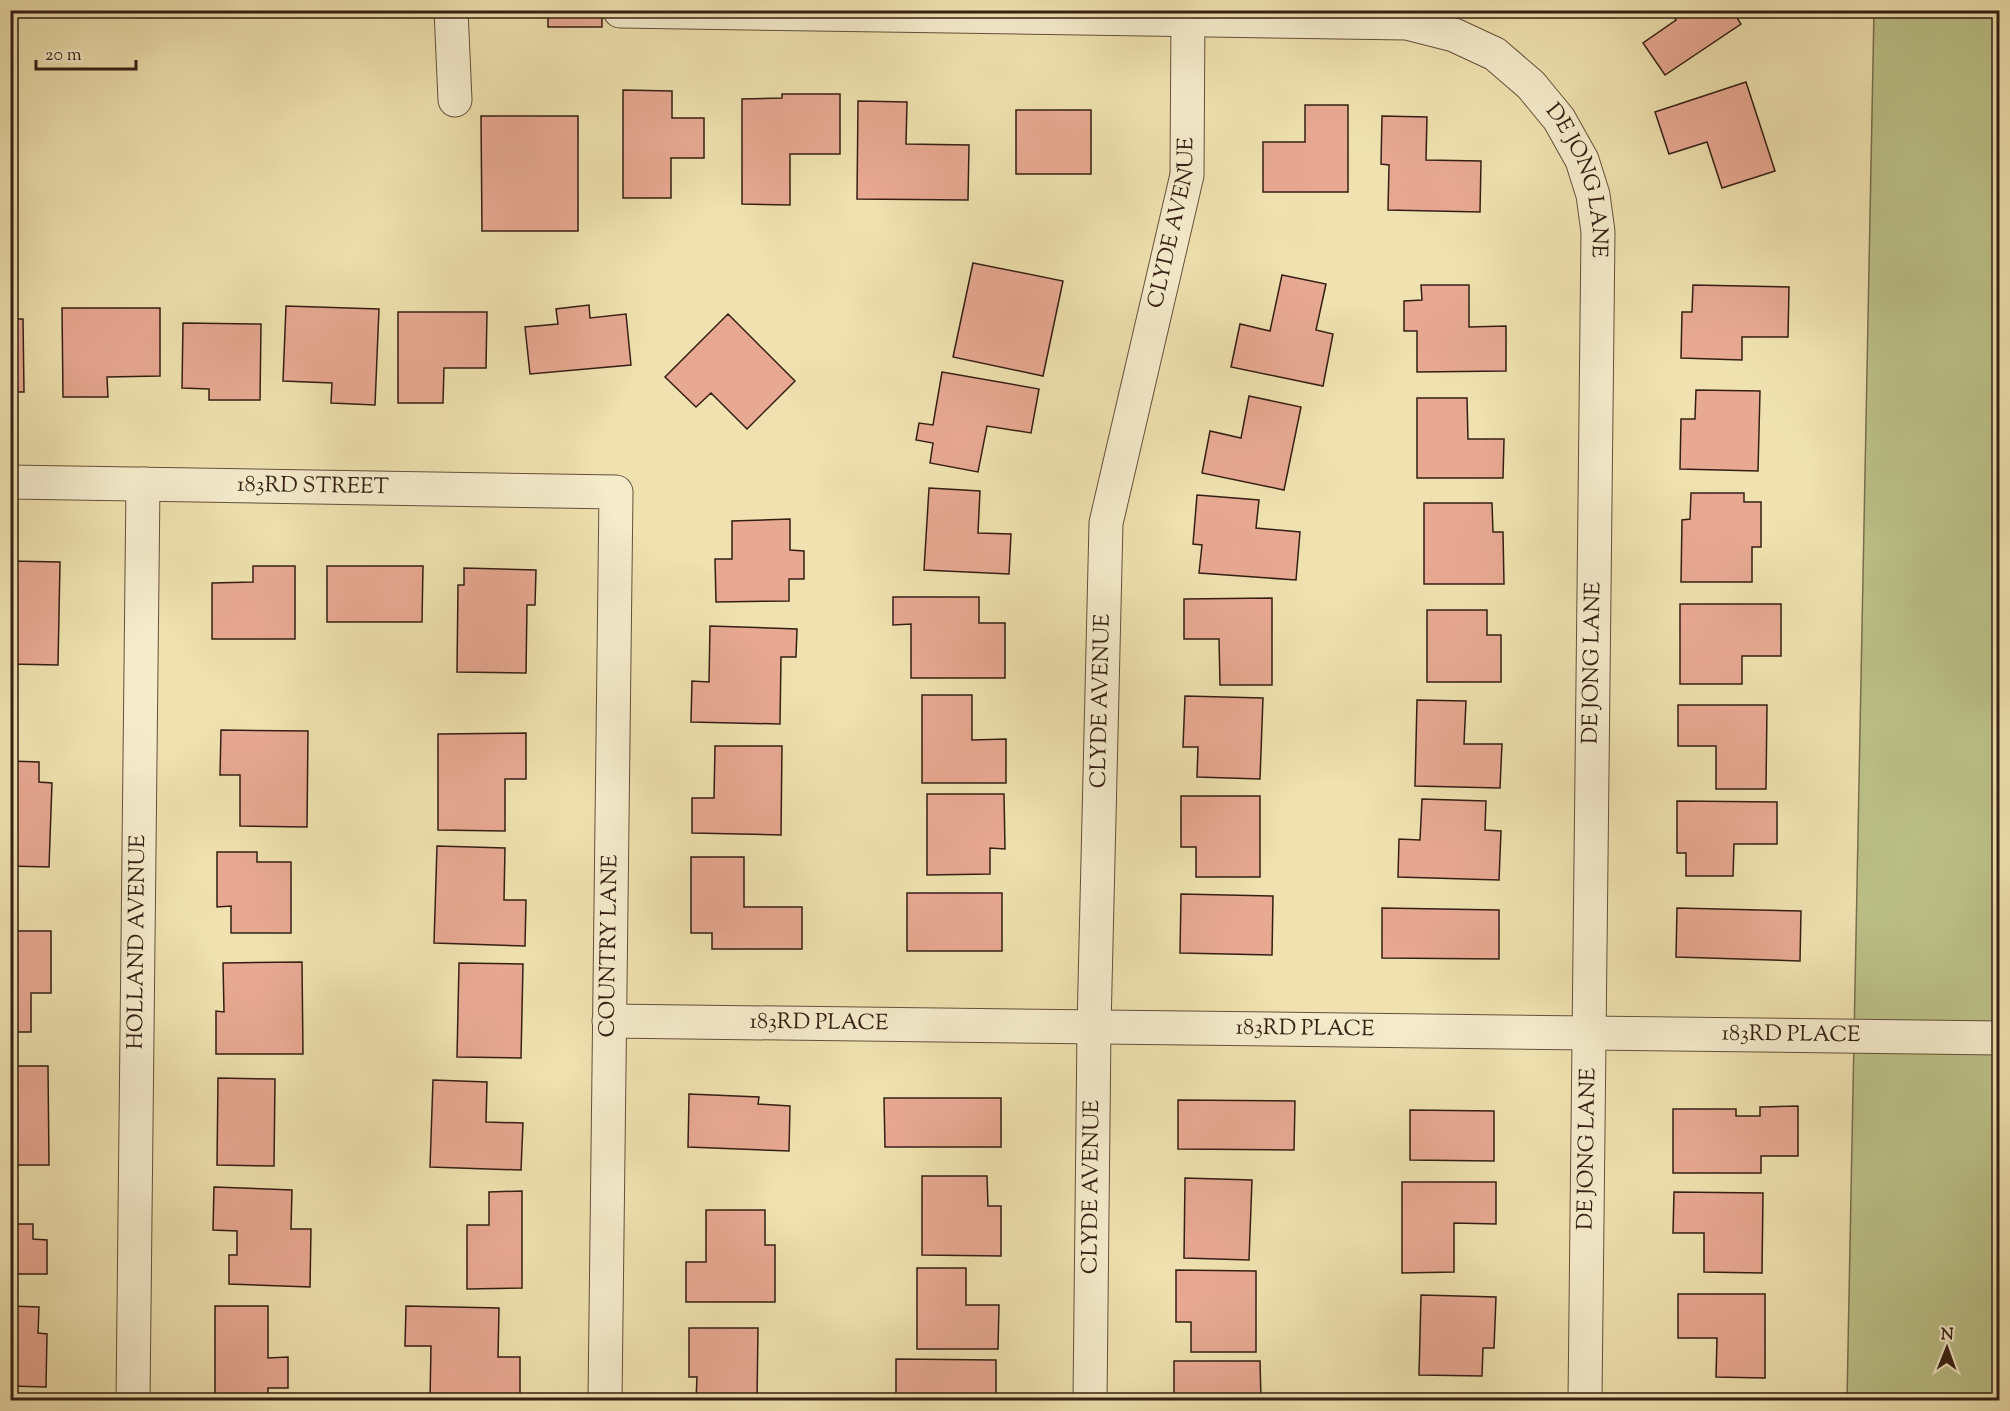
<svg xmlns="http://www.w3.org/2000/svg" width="2010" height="1411" viewBox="0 0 2010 1411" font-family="'Sorts Mill Goudy',serif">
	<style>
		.green { fill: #bcc289; stroke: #78704e; stroke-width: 1.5 }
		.building { fill: #e8a993; stroke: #351f13; stroke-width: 1.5 }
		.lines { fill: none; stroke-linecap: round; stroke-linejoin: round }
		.minor-casing { stroke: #64503a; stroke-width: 35 }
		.minor { stroke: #f5eccc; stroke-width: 33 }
		.labels { text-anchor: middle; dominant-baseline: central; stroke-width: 6; stroke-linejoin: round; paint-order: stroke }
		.street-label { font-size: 22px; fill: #351f13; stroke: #f5eccc }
	</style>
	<rect width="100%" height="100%" fill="#efe2b0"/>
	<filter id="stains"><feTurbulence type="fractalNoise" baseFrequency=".00333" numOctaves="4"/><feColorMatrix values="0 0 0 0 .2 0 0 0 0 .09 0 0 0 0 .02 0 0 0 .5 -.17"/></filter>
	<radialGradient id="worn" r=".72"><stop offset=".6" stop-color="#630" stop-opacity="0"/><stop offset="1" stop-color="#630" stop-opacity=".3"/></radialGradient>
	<!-- green -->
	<path class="green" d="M1874 11H1999V1400H1847Z"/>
	<!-- building -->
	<path class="building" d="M548 10H602V27H548Z
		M1670 10H1732L1741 24 1665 75 1643 43 1676 20Z
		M1746 82 1775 171 1722 188 1707 142 1669 154 1655 112Z
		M623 90 672 91V118H704V158H671V198H623Z
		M782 94H840V154H790V205L742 204V99L782 98Z
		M858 101 907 102 906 144 969 145 968 200 857 199Z
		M1305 105H1348V192H1263V142H1305Z
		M1016 110H1091V174H1016Z
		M481 116H578V231H482Z
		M1382 116 1427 117 1426 160 1481 161 1480 212 1388 210 1389 165 1381 164Z
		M973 263 1063 281 1043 376 953 357Z
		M1282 275 1326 284 1316 330 1333 334 1323 386 1231 367 1240 324 1270 331Z
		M1421 285H1469V327L1506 326V371L1417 372V331H1404V301L1422 300Z
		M1693 285 1789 287 1788 337H1742V360L1681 358 1682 312H1692Z
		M589 305 590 318 626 314 631 365 530 374 525 327 558 324 556 309Z
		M286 306 379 309 375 405 331 403 332 383 283 381Z
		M62 308H160V376L107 377 108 397H63Z
		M398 312H487L486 368H444L443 403H398Z
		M728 314 795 381 747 429 711 393 696 407 665 377Z
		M10 319H23L24 392H10Z
		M183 323 261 324 260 400H209V389L182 388Z
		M942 372 1039 389 1031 433 987 426 978 472 930 463 933 443 916 440 919 423 933 425Z
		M1696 390 1760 391 1758 471 1680 469 1681 419H1695Z
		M1249 396 1301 407 1284 490 1202 473 1210 431 1241 438Z
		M1417 398H1467L1468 439H1504L1503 478H1417Z
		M929 488 980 491 978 533 1011 534 1009 574 924 570Z
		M1691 493H1744V502H1761V547H1752V582H1681L1682 520 1690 519Z
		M1197 495 1259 500 1256 528 1300 532 1296 580 1199 573 1202 545 1193 544Z
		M1424 503H1492L1493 532H1503L1504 584H1424Z
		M790 519V550L804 551V579H789V601L716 602 715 559H732V521Z
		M10 561 60 562 58 665 10 664Z
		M253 566H295V639H212V583L253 582Z
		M327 566H423L422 622H327Z
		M464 568 536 570 535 605H527L526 673 457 672 458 585H464Z
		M893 597H979V623H1005V678H911V624L893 625Z
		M1272 598V685H1220L1219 639H1184V599Z
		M1680 604H1781V656H1742V684H1680Z
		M1427 610H1487V635H1501V682H1427Z
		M710 626 797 629 796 657H781L780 724 691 722 692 681 709 682Z
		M922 695H972V740L1006 739V783H922Z
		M1185 696 1263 698 1260 779 1197 777 1198 747H1183Z
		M1417 700 1466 701 1464 744H1502L1500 788 1415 786Z
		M1678 705H1767L1766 789H1716V746H1678Z
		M221 730 308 731 307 827 240 826V775H220Z
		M526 733V779H505V831L438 830V734Z
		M715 746H782L781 835 692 833V798H714Z
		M10 761 39 762V782L52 783 49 867 10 866Z
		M927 794H1004L1005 849 990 848V874L927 875Z
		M1181 796H1260V877H1196V847H1181Z
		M1422 799 1486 801 1485 830 1501 831 1499 880 1398 877 1399 839 1420 840Z
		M1677 801 1777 802V844H1734L1733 876H1686V853H1677Z
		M437 846 505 848 504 900H526L525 946 434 943Z
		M217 852H257V862H291V933H231V906L217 907Z
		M691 857H744V907H802V949H712V933H691Z
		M907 893H1002V951H907Z
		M1181 894 1273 896 1272 955 1180 953Z
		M1382 908 1499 910V959L1382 958Z
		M1677 908 1801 911 1800 961 1676 957Z
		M10 931H51V993H31V1032H10Z
		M302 962 303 1054H216V1011L224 1012 223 963Z
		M459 963 523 964 521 1058 457 1057Z
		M10 1066H48L49 1165H10Z
		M218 1078 275 1079 274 1166 217 1165Z
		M433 1080 487 1082 486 1122 523 1123 521 1170 430 1167Z
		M689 1094 759 1097 758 1104 790 1106 789 1151 688 1147Z
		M884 1098H1001V1147H885Z
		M1178 1100 1295 1101 1294 1150 1178 1149Z
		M1798 1106V1156H1761V1173H1673V1109H1736V1116H1760V1107Z
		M1410 1110 1494 1111V1161L1410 1160Z
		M922 1176H987L988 1206H1001V1256L922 1255Z
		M1185 1178 1252 1180 1249 1260 1184 1258Z
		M1402 1182H1496V1224L1454 1223V1272L1402 1273Z
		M214 1187 292 1190 291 1229H311L310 1287 229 1284V1255H237V1231L213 1230Z
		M522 1191V1288L467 1289V1225H489V1192Z
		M1674 1192 1763 1193 1762 1273 1704 1272V1233H1673Z
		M10 1195 13 1196V1224H33V1239L47 1240V1274H10Z
		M706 1210H765V1245H775V1302H686V1262H706Z
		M917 1268H966V1305H999L998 1349H917Z
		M1176 1270 1256 1271V1352H1191V1322H1176Z
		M1678 1294H1765V1378L1716 1377 1717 1338H1678Z
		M1421 1295 1496 1297 1494 1348H1483L1482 1376 1419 1375Z
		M10 1306 39 1307 38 1333 47 1334 46 1387 10 1386Z
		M215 1306H268V1358L288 1357V1388H268V1400L215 1399Z
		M406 1306 499 1308 498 1357H520V1400H430L431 1346H405Z
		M689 1328H758L757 1400H696L697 1377H689Z
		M896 1359 996 1360V1400H896Z
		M1174 1361H1260L1261 1400H1174Z"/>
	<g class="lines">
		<defs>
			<g id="minor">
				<path d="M451 10 455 100"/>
				<path id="s1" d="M620 11 1407 23 1454 35 1495 54 1531 85 1559 119 1582 160 1593 195 1598 232 1585 1400"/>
				<path id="s2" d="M10 482 616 492 605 1400"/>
				<path id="s3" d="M609 1021 2000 1038"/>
				<path id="s4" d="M133 1400 143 484"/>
				<path id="s5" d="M1090 1400 1094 1028 1106 523 1187 175 1188 10"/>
			</g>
		</defs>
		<!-- minor casing -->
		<use href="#minor" class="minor-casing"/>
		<!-- minor -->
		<use href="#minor" class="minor"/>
	</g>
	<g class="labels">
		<!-- street labels -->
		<g class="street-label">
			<text stroke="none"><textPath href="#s1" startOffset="1038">DE JONG LANE</textPath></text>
			<text stroke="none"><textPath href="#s5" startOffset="1185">CLYDE AVENUE</textPath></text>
			<text stroke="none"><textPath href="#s2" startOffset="303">183RD STREET</textPath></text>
			<text transform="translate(1593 663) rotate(-89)">DE JONG LANE</text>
			<text stroke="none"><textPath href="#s5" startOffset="699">CLYDE AVENUE</textPath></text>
			<text stroke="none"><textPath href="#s4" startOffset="458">HOLLAND AVENUE</textPath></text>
			<text transform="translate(610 946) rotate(-89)">COUNTRY LANE</text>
			<text stroke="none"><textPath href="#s3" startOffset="210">183RD PLACE</textPath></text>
			<text stroke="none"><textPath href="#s3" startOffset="696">183RD PLACE</textPath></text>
			<text stroke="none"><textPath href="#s3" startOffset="1182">183RD PLACE</textPath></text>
			<text transform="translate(1588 1149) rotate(-89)">DE JONG LANE</text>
			<text stroke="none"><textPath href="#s5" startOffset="213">CLYDE AVENUE</textPath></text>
		</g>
	</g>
	<!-- margin -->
	<rect width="2010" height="1411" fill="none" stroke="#efe2b0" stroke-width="36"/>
	<rect x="12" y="12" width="1986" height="1387" fill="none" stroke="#351f13" stroke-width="3"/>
	<rect x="18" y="18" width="1974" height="1375" fill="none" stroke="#351f13" stroke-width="1.5"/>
	<!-- north arrow -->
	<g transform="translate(1947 1348) rotate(1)" stroke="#f5eccc" stroke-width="4.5" paint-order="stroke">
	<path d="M0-4.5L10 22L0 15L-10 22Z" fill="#351f13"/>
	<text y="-9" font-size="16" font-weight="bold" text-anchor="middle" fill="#351f13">N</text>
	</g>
	<!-- scale -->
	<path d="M36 60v9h100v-9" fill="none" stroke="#351f13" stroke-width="3"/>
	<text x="45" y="60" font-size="18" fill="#351f13" stroke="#f5eccc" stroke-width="4.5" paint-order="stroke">20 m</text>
	<rect width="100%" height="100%" filter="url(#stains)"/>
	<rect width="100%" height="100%" fill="url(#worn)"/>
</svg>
